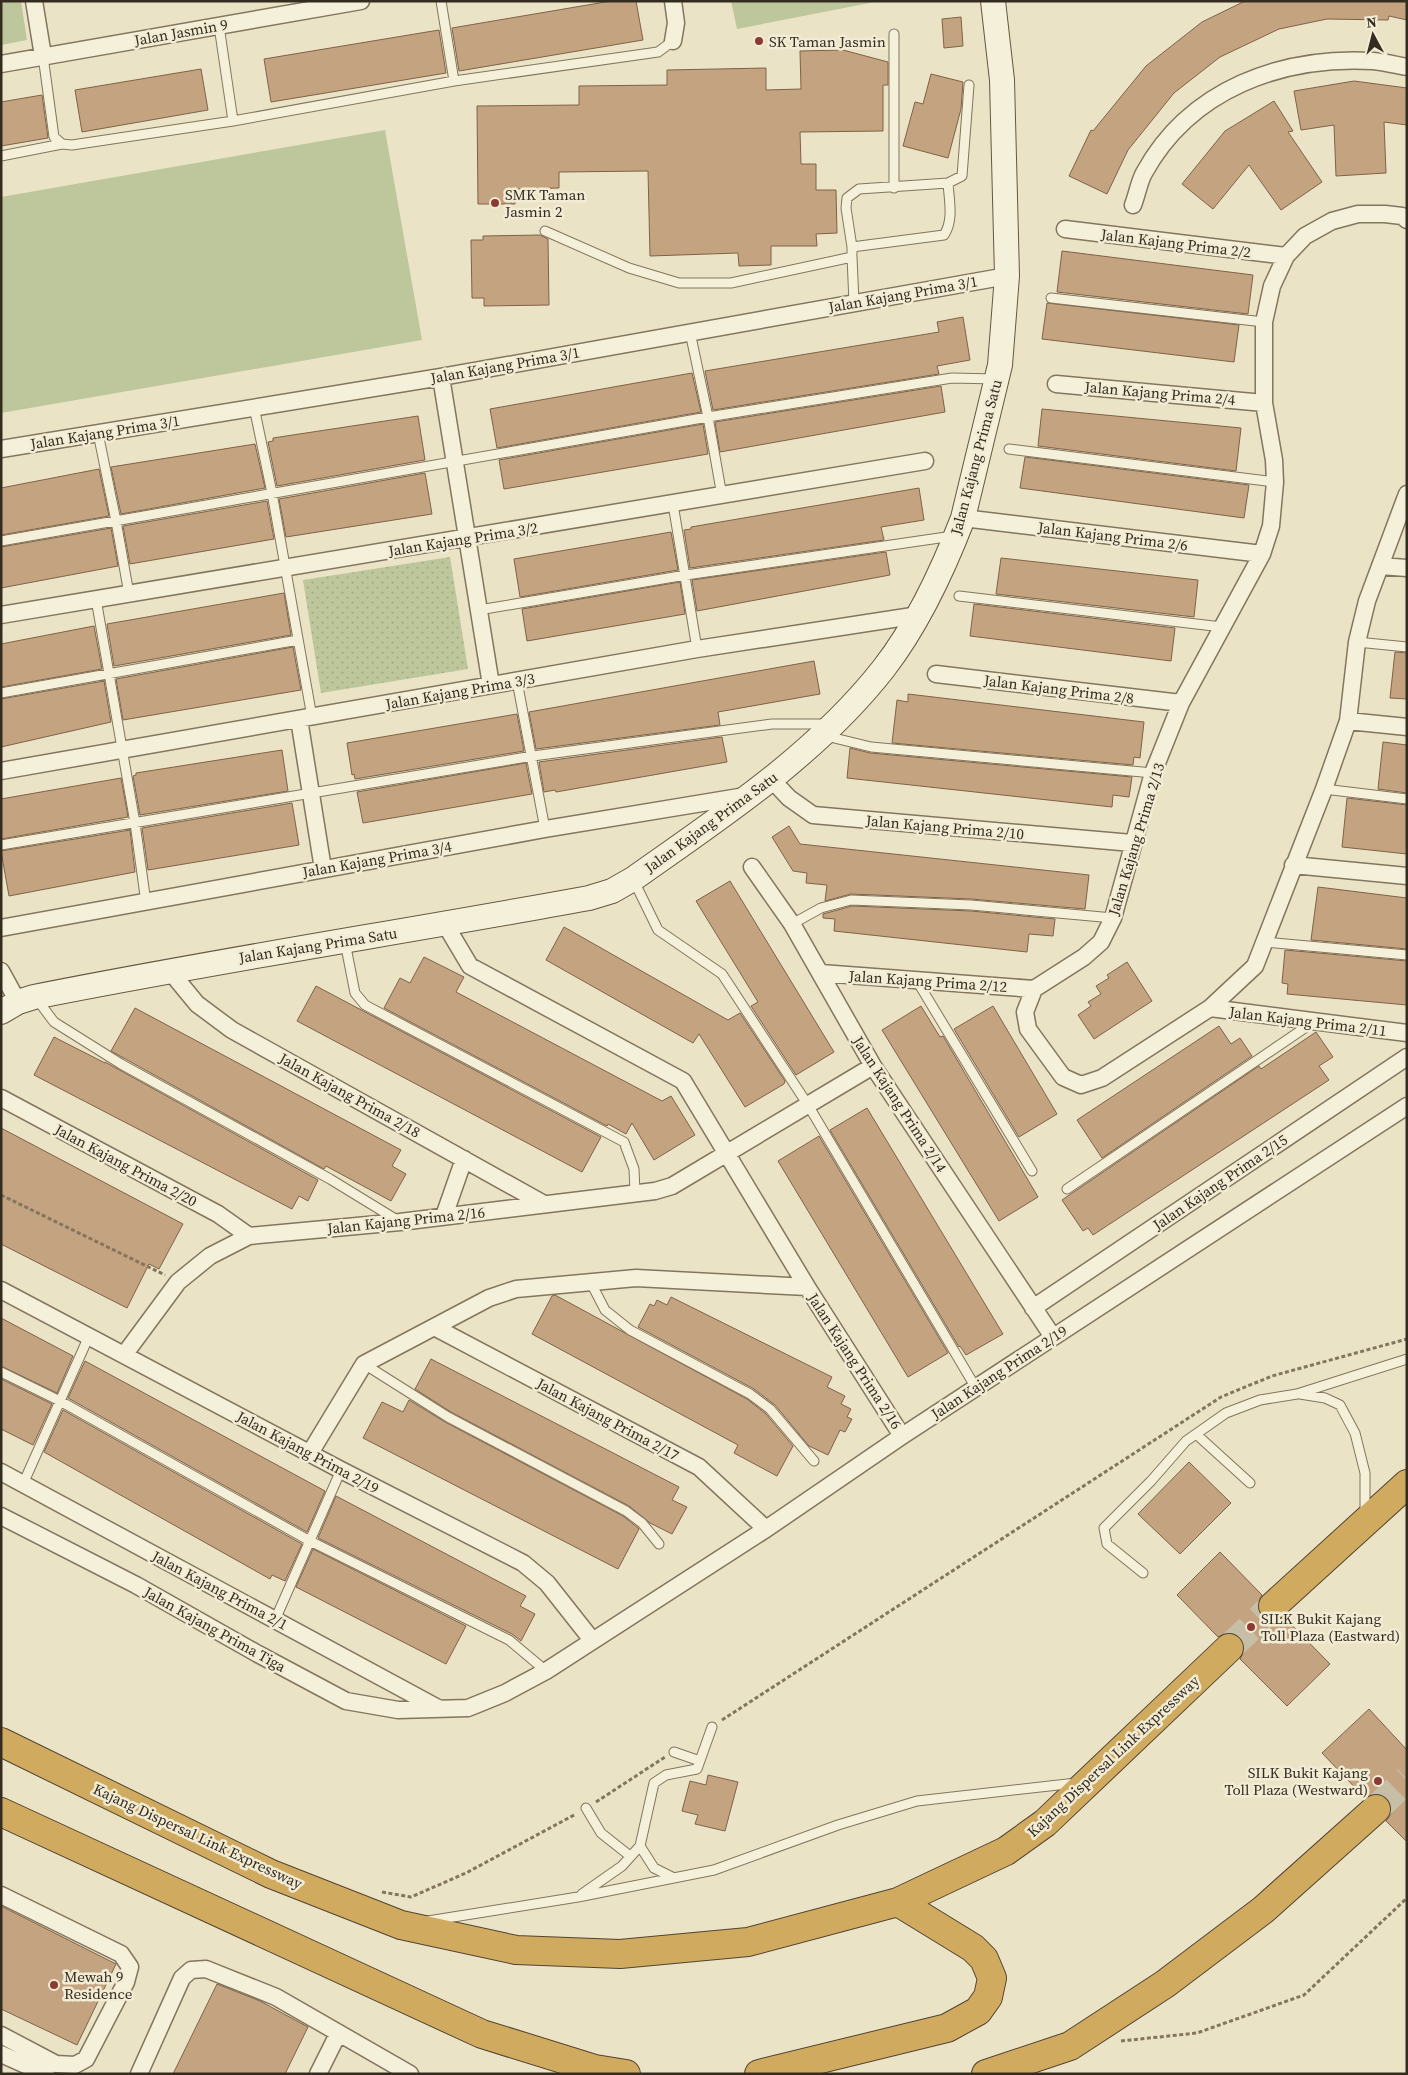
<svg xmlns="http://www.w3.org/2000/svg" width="1408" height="2075" viewBox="0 0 1408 2075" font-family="'Source Serif 4',serif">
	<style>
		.grass { fill: url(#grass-dots) }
		.pitch { fill: #bdc79b }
		.building { fill: #c4a380; stroke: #806246 }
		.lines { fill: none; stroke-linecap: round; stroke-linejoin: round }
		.highway-tunnel { stroke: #c6bea5; stroke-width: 28; stroke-dasharray: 28 14; stroke-linecap: butt }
		.lane-casing { stroke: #83755e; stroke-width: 11 }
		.street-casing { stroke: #83755e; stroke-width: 19 }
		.secondary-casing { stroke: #655741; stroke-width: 26 }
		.highway-casing { stroke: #524331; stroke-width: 30 }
		.path { stroke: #83755e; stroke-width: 3; stroke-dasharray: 4 2.5; stroke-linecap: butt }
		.lane { stroke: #f5f0d9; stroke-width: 9 }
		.street { stroke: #f5f0d9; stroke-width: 16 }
		.secondary { stroke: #f5f0d9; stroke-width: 24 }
		.highway { stroke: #d0aa5f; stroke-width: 28 }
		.poi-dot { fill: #8c3b34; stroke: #f2ecd5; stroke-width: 2 }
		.labels { text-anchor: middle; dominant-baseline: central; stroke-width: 5; stroke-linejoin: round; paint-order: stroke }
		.street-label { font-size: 15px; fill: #352c20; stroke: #f2ecd5 }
		.poi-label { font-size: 15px; fill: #352c20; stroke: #f2ecd5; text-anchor: start }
	</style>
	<defs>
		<pattern id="grass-dots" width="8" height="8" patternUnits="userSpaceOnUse" patternTransform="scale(1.25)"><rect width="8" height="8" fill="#bdc79b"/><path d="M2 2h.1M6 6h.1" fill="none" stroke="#a3ab85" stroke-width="1.8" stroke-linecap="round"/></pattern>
	</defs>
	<rect width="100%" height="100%" fill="#eae3c6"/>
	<!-- grass -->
	<path class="grass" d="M450 557 468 669 321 693 303 580Z"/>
	<!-- pitch -->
	<path class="pitch" d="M1 1H21L27 40 1 45Z
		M731 1H880L737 29Z
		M385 130 422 340 1 413V197Z"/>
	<!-- building -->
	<path class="building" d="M611 1H636L643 40 459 71 452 28Z
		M1245 1H1407V20L1389 16 1388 20 1327 19 1279 29 1220 57 1174 93 1128 150 1107 194 1069 176 1091 130 1093 131 1146 66 1202 22Z
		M961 17 963 46 944 48 942 19Z
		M439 30 446 73 271 102 264 59Z
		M843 50 888 62V85H883V131L800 132 801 164H816V190H836L837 233 816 234 817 246H771V265L739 266 738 253 650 256 648 171 559 172V188L515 189V204H478L477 106 579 105V86L667 85V70L766 68V90L801 89 800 51Z
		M201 69 208 110 82 132 75 90Z
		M931 74 963 82 961 109 948 158 903 146 915 102 923 104Z
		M1354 81 1407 88V125L1384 122 1386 173 1336 176 1334 125 1301 130 1294 91Z
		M42 95 48 138 1 146V102Z
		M1274 101 1293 131 1288 132 1322 182 1281 210 1249 165 1213 209 1182 184 1225 131Z
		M540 235 548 239 549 305 484 306V298H472L471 240H483V236Z
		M1062 251 1253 275 1248 314 1057 292Z
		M1047 303 1239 325 1234 362 1042 339Z
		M963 317 970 360 937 366 939 374 713 410 705 371 939 332 937 322Z
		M692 373 701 412 497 448 490 409Z
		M941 386 945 412 720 452 715 422Z
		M1042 409 1241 428 1236 471 1038 446Z
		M418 416 425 460 277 486 268 442 273 441V438Z
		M703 424 708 454 504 489 499 460Z
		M255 444 265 488 121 514 111 467Z
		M1025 457 1249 485 1244 518 1020 488Z
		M99 469 109 516 1 535V488Z
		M425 473 432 514 286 537 279 499Z
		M919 488 924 520 881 527 884 540 690 568 684 530 691 529V527Z
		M267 501 274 539 130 564 123 526Z
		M111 528 118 566 1 588V547Z
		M671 532 678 570 520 597 514 559Z
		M886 552 890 575 697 611 692 580Z
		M1001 558 1198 580 1194 617 996 594Z
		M680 582 685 614 527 641 522 609Z
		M284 593 291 635 114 666 107 624Z
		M974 604 1175 628 1171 661 970 636Z
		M94 626 102 669 1 687V644Z
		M293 647 301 690 123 720 116 679Z
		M1395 652 1407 653V699L1390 698Z
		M814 661 820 694 718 712 720 725 536 749 529 712Z
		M104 681 111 722 1 747V699Z
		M908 694 1144 722 1140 758 1134 757 1133 765 892 743 897 700 908 702Z
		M517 714 524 751 355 779 354 774 352 775 347 743Z
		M722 737 727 762 556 792 555 790 544 792 539 762Z
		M1383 742 1407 745V793L1378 789Z
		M850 748 870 753 1132 777 1129 797 1113 795 1112 807 847 778Z
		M282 750 288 791 140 815 133 776 136 775V773Z
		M526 763 532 794 363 823 357 792Z
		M121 778 128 817 1 839V799Z
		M1347 798 1407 805V854L1342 847Z
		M292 803 299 845 148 870 142 828Z
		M789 826 800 844 1089 875 1085 909 971 899 851 894 825 901 827 885 806 883 807 873 793 871 772 837Z
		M130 830 135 872 9 896 1 851Z
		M730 881 834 1052 796 1075 751 1006 758 1002 696 901Z
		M1318 887 1407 898V949L1311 940Z
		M852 906 971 911 1055 919 1053 936 1029 934 1027 952 834 931 835 919 823 918V914Z
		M564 927 728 1020 740 1013 785 1081 784 1084 745 1107 699 1034 693 1043 546 960Z
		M1285 950 1407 961V1005L1287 994 1288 984 1282 983Z
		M424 957 464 977 456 992 662 1101 671 1096 695 1135 654 1160 632 1123 626 1134 608 1124 607 1126 384 1008 400 978 410 983Z
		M1127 962 1152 1001 1094 1039 1078 1015 1091 1006 1088 1002 1101 994 1096 986 1109 978 1107 975Z
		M316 986 601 1137 582 1172 297 1021Z
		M921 1006 940 1037 943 1036 1038 1197 999 1221 882 1030Z
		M993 1006 1057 1114 1019 1137 954 1029Z
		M135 1008 401 1150 392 1166 406 1174 391 1201 326 1166 324 1169 111 1051Z
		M1219 1026 1231 1044 1240 1038 1252 1056 1102 1158 1077 1120Z
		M1316 1032 1333 1057 1319 1066 1329 1080 1093 1235 1088 1228 1083 1231 1062 1200 1259 1066 1261 1069Z
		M54 1037 105 1063V1062L318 1180 308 1201 299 1196 292 1209 34 1075Z
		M867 1108 1003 1334 966 1355 960 1346 959 1347 830 1130Z
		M1 1128 183 1224 159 1269 149 1264 127 1308 1 1244Z
		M819 1136 948 1353 908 1377 778 1161Z
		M555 1295 747 1399 766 1414 793 1446 777 1476 734 1453 738 1445 532 1334 552 1296Z
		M671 1297 832 1377 827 1387 845 1396 841 1404 851 1409 847 1417 852 1419 845 1432 840 1430 828 1455 809 1446 775 1405 754 1389 638 1327 650 1304 654 1306 657 1300 667 1305Z
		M1 1318 73 1356 57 1393 1 1366Z
		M431 1359 679 1487 672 1500 687 1507 672 1534 650 1523 629 1506 451 1412 415 1389Z
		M85 1361 325 1491 307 1532 68 1398Z
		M1 1379 52 1404 33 1445 1 1429Z
		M409 1400 445 1422 623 1516 638 1528 639 1529 618 1569 363 1438 382 1402 403 1412Z
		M63 1410 302 1544 285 1581 272 1575 270 1579 44 1452Z
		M1189 1462 1231 1503 1180 1554 1138 1514Z
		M336 1496 526 1596 520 1606 535 1614 521 1641 512 1634 318 1538Z
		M313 1549 466 1626 446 1664 296 1587Z
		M1220 1552 1262 1595 1258 1602V1609L1262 1617 1269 1621H1276L1284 1617 1330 1664 1287 1706 1240 1659 1244 1652V1645L1240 1637 1233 1633H1226L1218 1637 1177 1595Z
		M1369 1709 1407 1750V1842L1386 1821 1391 1814V1806L1387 1798 1380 1794H1373L1365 1798 1322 1753Z
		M708 1775 738 1782 725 1831 695 1824 698 1815 682 1811 690 1781 706 1785Z
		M1 1906 116 1964 77 2045 1 2009Z
		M217 1984 260 2001 308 2027 285 2074H173Z"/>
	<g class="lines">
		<!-- highway-tunnel -->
		<path class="highway-tunnel" d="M1229 1648 1273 1606
			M1376 1809 1407 1779"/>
		<defs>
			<path id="lane" d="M441 1 454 81
				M219 26 233 121 454 81 658 52 673 41
				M43 56 54 137 62 144 72 145 233 121
				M1 156 62 144
				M894 188V34
				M545 231 629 268 679 283H731L852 257 854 303
				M852 247 846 208 847 198 859 189 948 183 962 176 969 85
				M852 254V247L944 235C954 220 949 200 948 183
				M1051 298 1264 322
				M690 332 708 417 722 496
				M254 407 272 493 312 717
				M98 433 116 521 129 594
				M1009 449 1275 482
				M673 504 697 649
				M1 541 708 417 952 378 996 379
				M959 596 1222 627
				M96 599 135 823 146 903
				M479 610 686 575 953 536
				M1357 642 1407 647
				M517 681 545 829
				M1 693 298 640
				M826 736 871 747 1153 773
				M1324 789 1407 799
				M1 845 533 756 772 724H827
				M633 879 658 930 722 974 808 1105 976 1388
				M792 924 821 908 851 900 971 905 1113 918
				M345 942 355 993 365 1005 624 1142 634 1169 635 1193
				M1264 942 1407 955
				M917 981 1032 1171
				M36 998 54 1022 121 1064 330 1179 397 1220
				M1067 1189 1315 1021
				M591 1283 605 1310 630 1330 750 1394 770 1409 814 1461
				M364 1364 448 1417 626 1511 642 1523 659 1544
				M1 1372 60 1401 310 1541 509 1640 546 1671
				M1300 1394 1325 1398 1340 1405 1355 1433 1365 1473V1515
				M1196 1434 1250 1483
				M23 1484 89 1336
				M1143 1573 1107 1544 1104 1528 1151 1481 1186 1441 1226 1413 1260 1400 1297 1394 1407 1359
				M275 1620 341 1470
				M674 1752 700 1761
				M586 1808 601 1833 630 1856
				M640 1846 654 1868 674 1878
				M582 1894 622 1866 640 1846 654 1783 666 1775 697 1769 712 1727
				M428 1921 578 1897 714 1870 838 1825 917 1801 1076 1783"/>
			<path id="street" d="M34 1 43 56
				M673 41 676 23 673 1
				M1 64 361 1
				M1133 205C1137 195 1139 182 1144 173 1190 89 1281 56 1373 61 1384 62 1396 65 1407 67
				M1407 220 1402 216 1385 214H1358L1332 221 1305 236 1286 256 1272 286 1264 322V403L1274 460 1275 482 1271 526 1262 554 1181 703 1153 773 1113 918 1101 942 1084 957 1034 989 1025 1012 1028 1029 1063 1077 1081 1085 1102 1078 1210 1008 1255 966 1324 789 1348 721 1357 642 1367 601 1407 494
				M1065 229 1286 256
				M441 377 491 685
				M1056 384 1264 403
				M1 449 441 377 1007 276
				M963 518 1262 554
				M1380 566 1407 568
				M1 615 925 461
				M936 674 1181 703
				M299 719 323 869
				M1348 721 1407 727
				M1 771 697 649 919 615
				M772 780 789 798 813 815 1132 843
				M1293 865 1407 876
				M752 867 792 924 873 1066 1053 1337
				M445 924 470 966 683 1081 807 1287 902 1436
				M1 928 545 829 745 796
				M169 970 197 1004 232 1030 544 1204
				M1 971 18 1002
				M821 973 1034 989
				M1210 1008 1407 1033
				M1 1098 218 1214 249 1236
				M444 1216 464 1159
				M1 1290 341 1470 523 1563 547 1583 592 1640
				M1033 1308 1407 1057
				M436 1328 699 1467 766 1529
				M124 1355 178 1282 210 1256 249 1236 400 1222 655 1191 672 1186 873 1066
				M310 1453 364 1364 489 1298 516 1289 636 1278 807 1287
				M1 1472 438 1708
				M1 1516 136 1585 258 1654 346 1701 398 1710 468 1708 505 1693 546 1671 766 1529 902 1436 1407 1106
				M1 1895 121 1954 130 1967 126 1982 86 2059 75 2065 56 2064 1 2035
				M1 2054 46 2074
				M139 2074 182 1978 191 1970 206 1969 276 1997 410 2074
				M318 2074 338 2034"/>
			<path id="secondary" d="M1 1012 18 1002 34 997C219 960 404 932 589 898L612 891 633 879C722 816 816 755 884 668 918 624 943 570 963 518L1000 365 1007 276 1002 80 993 1"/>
			<path id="highway" d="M1273 1606 1407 1484
				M1 1742 271 1874 401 1925 516 1950 620 1954 748 1942 898 1902 1006 1851 1045 1823 1229 1648
				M1 1812 482 2034 595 2069 626 2074
				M759 2074 947 2028 978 2011 988 1997 992 1978 984 1959 973 1948 898 1902
				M986 2074 1070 2046 1165 1984 1263 1910 1376 1809"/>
		</defs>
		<!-- lane casing -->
		<use href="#lane" class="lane-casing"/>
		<!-- street casing -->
		<use href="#street" class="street-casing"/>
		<!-- secondary casing -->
		<use href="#secondary" class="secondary-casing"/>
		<!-- highway casing -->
		<use href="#highway" class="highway-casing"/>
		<!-- path -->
		<path class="path" d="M1 1195 165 1275
			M722 1720 1221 1397 1272 1376 1407 1339
			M596 1802 665 1757
			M382 1892 411 1897 466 1873 576 1814
			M1121 2041 1197 2033 1304 1995 1407 1898"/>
		<!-- lane -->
		<use href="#lane" class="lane"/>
		<!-- street -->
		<use href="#street" class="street"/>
		<!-- secondary -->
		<use href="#secondary" class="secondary"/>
		<!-- highway -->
		<use href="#highway" class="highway"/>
	</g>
	<!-- markers -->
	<g class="poi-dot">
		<circle cx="759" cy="41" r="5"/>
		<circle cx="495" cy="203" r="5"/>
		<circle cx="1251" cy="1627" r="5"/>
		<circle cx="1378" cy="1781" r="5"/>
		<circle cx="54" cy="1985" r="5"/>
	</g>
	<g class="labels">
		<!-- street labels -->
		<g class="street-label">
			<text transform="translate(181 32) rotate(-10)">Jalan Jasmin 9</text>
			<text transform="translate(1176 243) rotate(7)">Jalan Kajang Prima 2/2</text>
			<text transform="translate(903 294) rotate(-10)">Jalan Kajang Prima 3/1</text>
			<text transform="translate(505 365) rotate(-10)">Jalan Kajang Prima 3/1</text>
			<text transform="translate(1160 393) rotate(5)">Jalan Kajang Prima 2/4</text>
			<text transform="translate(105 432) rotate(-9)">Jalan Kajang Prima 3/1</text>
			<text transform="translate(976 457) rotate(-75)">Jalan Kajang Prima Satu</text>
			<text transform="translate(1113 536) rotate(7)">Jalan Kajang Prima 2/6</text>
			<text transform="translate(463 539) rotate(-9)">Jalan Kajang Prima 3/2</text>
			<text transform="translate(1059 689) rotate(7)">Jalan Kajang Prima 2/8</text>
			<text transform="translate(460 691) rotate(-10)">Jalan Kajang Prima 3/3</text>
			<text transform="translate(711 822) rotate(-36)">Jalan Kajang Prima Satu</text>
			<text transform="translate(945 827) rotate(5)">Jalan Kajang Prima 2/10</text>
			<text transform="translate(1136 839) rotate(-73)">Jalan Kajang Prima 2/13</text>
			<text transform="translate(377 859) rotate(-10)">Jalan Kajang Prima 3/4</text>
			<text transform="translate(318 945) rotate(-9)">Jalan Kajang Prima Satu</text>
			<text transform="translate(928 981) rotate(4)">Jalan Kajang Prima 2/12</text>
			<text transform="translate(1308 1021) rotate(7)">Jalan Kajang Prima 2/11</text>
			<text transform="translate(350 1095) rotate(29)">Jalan Kajang Prima 2/18</text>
			<text transform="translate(900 1104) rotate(57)">Jalan Kajang Prima 2/14</text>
			<text transform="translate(126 1165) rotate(28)">Jalan Kajang Prima 2/20</text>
			<text transform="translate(1220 1182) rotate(-34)">Jalan Kajang Prima 2/15</text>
			<text transform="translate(406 1220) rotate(-6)">Jalan Kajang Prima 2/16</text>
			<text transform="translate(855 1361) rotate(57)">Jalan Kajang Prima 2/16</text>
			<text transform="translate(999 1372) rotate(-33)">Jalan Kajang Prima 2/19</text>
			<text transform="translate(608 1419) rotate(28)">Jalan Kajang Prima 2/17</text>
			<text transform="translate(308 1452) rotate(28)">Jalan Kajang Prima 2/19</text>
			<text transform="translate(220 1590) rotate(28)">Jalan Kajang Prima 2/1</text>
			<text transform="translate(215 1629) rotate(29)">Jalan Kajang Prima Tiga</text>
			<text transform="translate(1113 1756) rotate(-43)">Kajang Dispersal Link Expressway</text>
			<text transform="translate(198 1836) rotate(25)">Kajang Dispersal Link Expressway</text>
		</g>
		<!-- poi labels -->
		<g class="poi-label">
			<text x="769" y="41">SK Taman Jasmin</text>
			<text x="505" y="194">SMK Taman<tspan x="505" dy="17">Jasmin 2</tspan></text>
			<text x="1261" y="1618">SILK Bukit Kajang<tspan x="1261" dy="17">Toll Plaza (Eastward)</tspan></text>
			<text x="1368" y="1772" text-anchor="end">SILK Bukit Kajang<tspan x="1368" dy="17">Toll Plaza (Westward)</tspan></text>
			<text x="64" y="1976">Mewah 9<tspan x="64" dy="17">Residence</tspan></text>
		</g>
	</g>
	<!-- border -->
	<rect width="1408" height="2075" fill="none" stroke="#352c20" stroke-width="5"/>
	<!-- north arrow -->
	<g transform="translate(1373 35) rotate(353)" stroke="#f2ecd5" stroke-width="4" paint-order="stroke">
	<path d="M0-4L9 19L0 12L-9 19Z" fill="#352c20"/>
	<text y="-8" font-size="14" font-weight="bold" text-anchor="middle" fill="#352c20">N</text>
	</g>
</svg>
